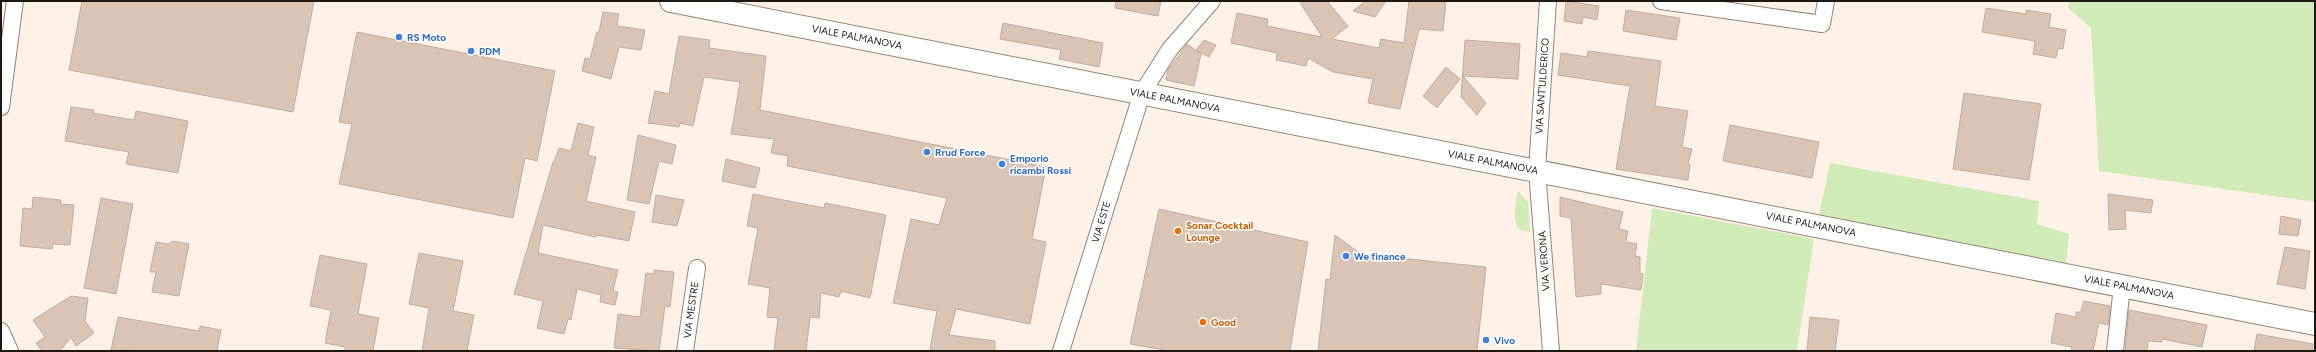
<svg xmlns="http://www.w3.org/2000/svg" width="2316" height="352" viewBox="0 0 2316 352" font-family="Figtree,sans-serif">
	<style>
		.green { fill: #d0ebb8 }
		.building { fill: #d9c5b6; stroke: #c1ad9f }
		.lines { fill: none; stroke-linecap: round; stroke-linejoin: round }
		.street-casing { stroke: #968376; stroke-width: 18 }
		.primary-casing { stroke: #968376; stroke-width: 24 }
		.street { stroke: #fff; stroke-width: 16 }
		.primary { stroke: #fff; stroke-width: 22 }
		.shop-dot { fill: #3f7fe0; stroke: #fff; stroke-width: 1.5 }
		.food-dot { fill: #e8710a; stroke: #fff; stroke-width: 1.5 }
		.labels { text-anchor: middle; dominant-baseline: central; stroke-width: 3; stroke-linejoin: round; paint-order: stroke }
		.shop-label { font-size: 10px; font-weight: bold; fill: #366cbe; stroke: #fff; text-anchor: start }
		.street-label { font-size: 10px; fill: #1e1712; stroke: #fff }
		.food-label { font-size: 10px; font-weight: bold; fill: #c56008; stroke: #fff; text-anchor: start }
	</style>
	<rect width="100%" height="100%" fill="#fef1e8"/>
	<!-- green -->
	<path class="green" d="M2069 1H2315V202L2099 171 2091 28 2068 8Z
		M1830 163 2039 201 2037 224 2069 234 2066 263 1819 216Z
		M1518 191 1528 202 1530 232 1520 230C1511 222 1516 202 1518 191Z
		M1652 208 1814 239 1797 351H1636Z"/>
	<!-- building -->
	<path class="building" d="M82 1H314L293 112 69 70Z
		M1116 1H1161L1158 16 1115 8Z
		M1299 1H1327L1348 26 1332 39 1379 48 1381 39 1404 43 1409 1H1446L1443 31 1419 29 1400 109 1368 103 1373 79 1333 72 1308 58 1306 66 1276 60 1277 53 1231 43 1237 13 1268 19 1267 26 1322 37Z
		M1365 1H1386L1375 17 1353 11Z
		M1566 1 1599 6 1597 20 1583 17 1582 24 1564 21Z
		M1986 8 2026 14V10L2051 14 2049 27 2066 30 2063 49 2058 48 2056 58 2033 54 2035 41 1982 32Z
		M1626 10 1680 18 1676 40 1623 31Z
		M603 12 619 14 617 26 645 30 641 50 619 47 611 79 582 71 585 58 590 59 597 32H599Z
		M1003 23 1103 43 1099 67 1059 59 1061 50 1000 39Z
		M357 32 555 71 537 161 525 158 513 218 339 184 352 124 339 122Z
		M679 36 710 40 709 48 766 56 760 110 1046 167 1032 239 1046 242 1030 324 956 309 949 335 995 341V351H933L930 349 937 311 893 303 911 219 939 225 947 198 787 166 788 156 771 153 774 139 731 134 740 82 704 77 693 126 680 123 679 127 648 123 655 91 669 94Z
		M1204 40 1216 45 1209 57 1196 50Z
		M1465 40 1520 44 1518 79 1463 76 1486 103 1477 115 1461 97Z
		M1187 44 1201 54 1194 86 1166 80 1168 70Z
		M1588 51 1661 61 1655 106 1688 111 1682 147 1692 149 1688 164 1690 165 1688 180 1616 169 1630 86 1558 75 1561 53 1587 57Z
		M1446 67 1460 79 1437 108 1423 96Z
		M1964 93 2041 104 2029 180 1953 169Z
		M71 107 94 110 93 113 134 120 136 111 188 121 178 173 126 164 129 152 65 141Z
		M578 123 594 127 588 155 596 157 586 201 635 212 629 241 597 235 596 237 543 225 538 253 618 270 613 291 618 292 615 305 600 302 601 295 577 289 571 320 568 319 564 334 537 328 543 301 514 294 553 162H554L559 148 571 151Z
		M1730 125 1819 142 1812 178 1723 161Z
		M638 135 676 145 672 164 659 161 649 204 627 200Z
		M726 159 760 168 755 188 722 181Z
		M753 194 824 208 825 203 886 215 870 298 841 291 839 297 821 293 819 318 810 317 806 351H774L778 318 767 317 770 288 748 284 758 228 747 226Z
		M2108 194 2153 200 2151 213 2125 210 2126 229 2109 230Z
		M656 195 684 200 677 226 652 222Z
		M33 197 61 200V204L74 205 70 245 53 244 52 249 20 246 23 208 32 209Z
		M1560 197 1623 212 1619 229 1628 231 1626 242 1637 244 1635 256 1640 257V273L1643 274 1641 290 1601 284V294L1576 297 1571 218 1560 216Z
		M101 198 133 204 116 294 84 288Z
		M1159 209 1308 242 1290 351H1170L1130 344Z
		M2281 216 2301 220 2298 236 2279 234Z
		M1335 235 1361 254 1486 267 1477 351H1318L1326 279 1330 280Z
		M173 241 189 244 179 296 152 292 156 272H150L156 242 168 244Z
		M2285 247 2310 251 2305 289 2277 284Z
		M419 253 463 261 453 311 474 315 467 351H422L429 308 409 304Z
		M320 255 367 264 358 314 379 318 373 351H345V347L325 343 331 310 310 306Z
		M654 270 674 272 670 307 665 306 659 351 614 348 618 314 640 317 646 273 654 274Z
		M71 296 88 298 85 321 94 333 76 346 71 337 60 351H42L36 343 45 337 33 320Z
		M2084 301 2110 306 2108 325 2099 323 2093 351H2071L2072 347 2051 343 2056 313 2076 317V312H2081Z
		M2129 310 2207 325 2202 347 2162 339V342L2148 341 2147 351H2125Z
		M118 317 199 331 200 326 221 330 217 351 111 350Z
		M1810 317 1839 320 1835 351H1807Z
		M2257 334 2313 344 2312 351H2254Z"/>
	<g class="lines">
		<defs>
			<path id="street" d="M1548 1 1537 170 1551 351
				M1661 1 1822 24 1826 1
				M1 107 15 1
				M1 331 10 351
				M685 351 697 268
				M1061 351 1142 93 1170 49 1212 1
				M2115 351 2122 286"/>
			<path id="primary" d="M671 1 2315 324"/>
		</defs>
		<!-- street casing -->
		<use href="#street" class="street-casing"/>
		<!-- primary casing -->
		<use href="#primary" class="primary-casing"/>
		<!-- street -->
		<use href="#street" class="street"/>
		<!-- primary -->
		<use href="#primary" class="primary"/>
	</g>
	<!-- markers -->
	<g class="shop-dot">
		<circle cx="399" cy="37" r="4"/>
		<circle cx="471" cy="51" r="4"/>
		<circle cx="927" cy="152" r="4"/>
		<circle cx="1002" cy="164" r="4"/>
		<circle cx="1346" cy="256" r="4"/>
		<circle cx="1486" cy="340" r="4"/>
	</g>
	<g class="food-dot">
		<circle cx="1178" cy="231" r="4"/>
		<circle cx="1203" cy="322" r="4"/>
	</g>
	<g class="labels">
		<!-- shop labels -->
		<g class="shop-label">
			<text x="407" y="37">RS Moto</text>
			<text x="479" y="51">PDM</text>
			<text x="935" y="152">Rrud Force</text>
			<text x="1010" y="158">Emporio<tspan x="1010" dy="12">ricambi Rossi</tspan></text>
			<text x="1354" y="256">We finance</text>
			<text x="1494" y="340">Vivo</text>
		</g>
		<!-- street labels -->
		<g class="street-label">
			<text transform="translate(857 37) rotate(11)">VIALE PALMANOVA</text>
			<text transform="translate(1542 86) rotate(-86)">VIA SANT'ULDERICO</text>
			<text transform="translate(1175 100) rotate(11)">VIALE PALMANOVA</text>
			<text transform="translate(1493 162) rotate(11)">VIALE PALMANOVA</text>
			<text transform="translate(1101 222) rotate(-73)">VIA ESTE</text>
			<text transform="translate(1811 224) rotate(11)">VIALE PALMANOVA</text>
			<text transform="translate(1544 261) rotate(-94)">VIA VERONA</text>
			<text transform="translate(2129 287) rotate(11)">VIALE PALMANOVA</text>
			<text transform="translate(691 310) rotate(-82)">VIA MESTRE</text>
		</g>
		<!-- food labels -->
		<g class="food-label">
			<text x="1186" y="225">Sonar Cocktail<tspan x="1186" dy="12">Lounge</tspan></text>
			<text x="1211" y="322">Good</text>
		</g>
	</g>
	<!-- border -->
	<rect width="2316" height="352" fill="none" stroke="#1e1712" stroke-width="4"/>
</svg>
